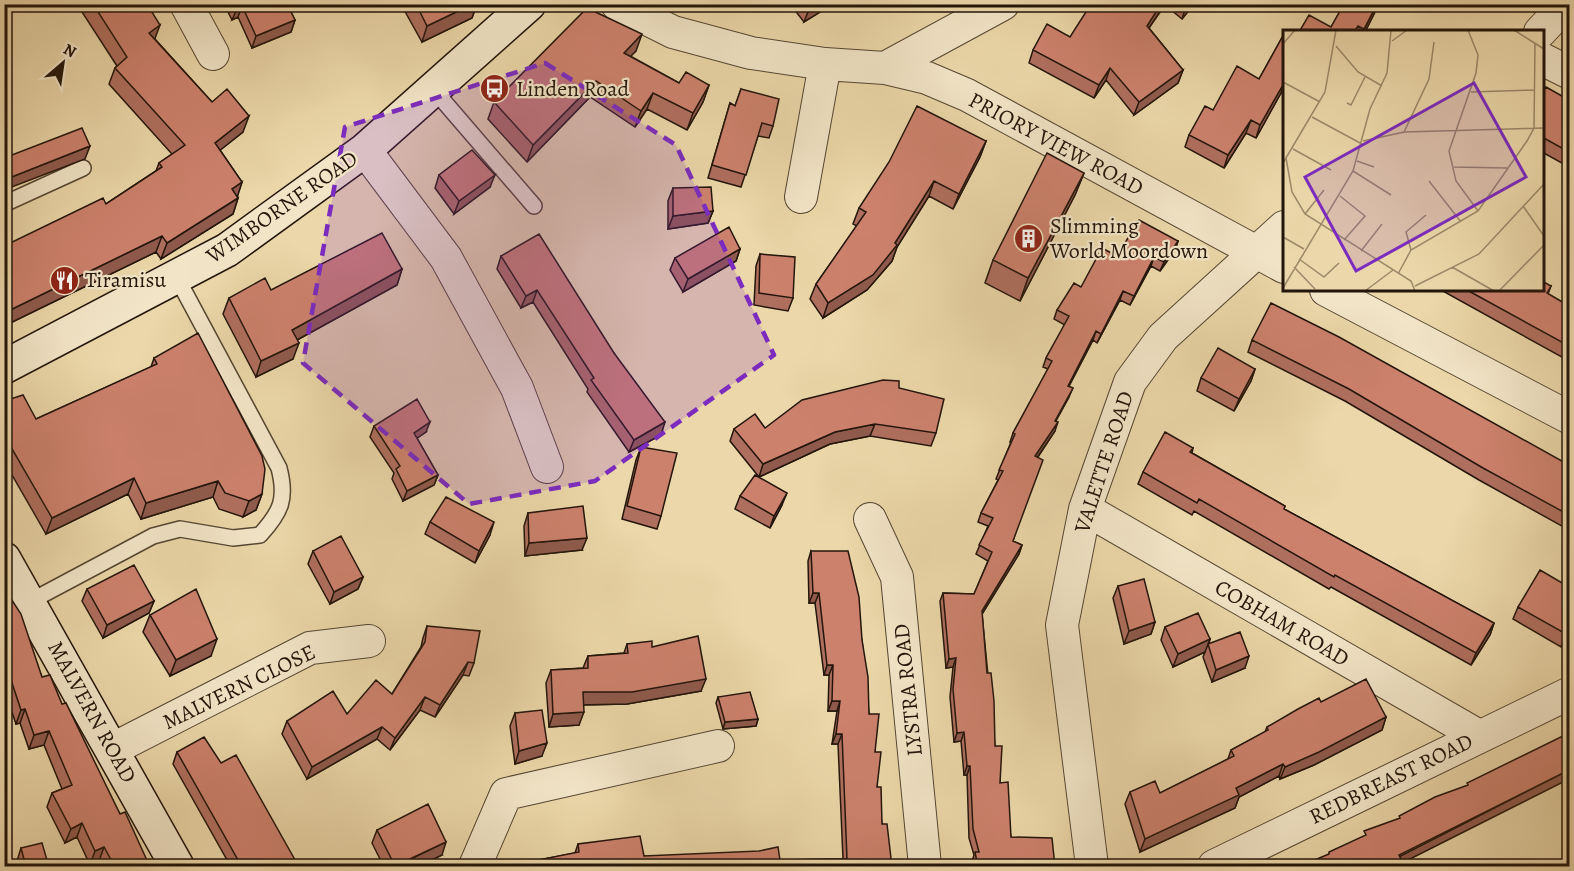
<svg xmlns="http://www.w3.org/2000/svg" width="1574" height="871" viewBox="0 0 1574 871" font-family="Alegreya,serif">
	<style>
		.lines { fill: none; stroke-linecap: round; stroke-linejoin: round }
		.lane-casing { stroke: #554632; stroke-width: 18 }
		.street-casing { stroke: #554632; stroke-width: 34 }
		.secondary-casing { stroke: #23150b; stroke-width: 36 }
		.lane { stroke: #f2e5c7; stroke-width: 15 }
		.street { stroke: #f2e5c7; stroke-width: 32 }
		.secondary { stroke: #f2e5c7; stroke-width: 33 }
		.wall { fill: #af6f5e; stroke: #23150b; stroke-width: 1.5 }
		.shaded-wall { fill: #8f5a4c; stroke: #23150b; stroke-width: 1.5 }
		.building { fill: #cc816d; stroke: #23150b; stroke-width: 1.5 }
		.marked { fill: #7b2cbf; fill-opacity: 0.2; stroke: #7b2cbf; stroke-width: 4.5; stroke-dasharray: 12 8; stroke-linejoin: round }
		.labels { text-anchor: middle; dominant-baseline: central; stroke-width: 4.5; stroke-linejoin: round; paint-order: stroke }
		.poi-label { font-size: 22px; fill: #23150b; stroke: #f2e5c7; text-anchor: start }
		.street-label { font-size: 22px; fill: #23150b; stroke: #f2e5c7 }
		.inset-road { fill: none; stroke: #9b896a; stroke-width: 1.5 }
		.view { fill: #7b2cbf; fill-opacity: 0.15; stroke: #7b2cbf; stroke-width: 3 }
		.inset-edge { fill: none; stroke: #23150b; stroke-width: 3 }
	</style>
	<rect width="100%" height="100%" fill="#ebd7a9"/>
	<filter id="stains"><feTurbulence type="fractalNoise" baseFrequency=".00333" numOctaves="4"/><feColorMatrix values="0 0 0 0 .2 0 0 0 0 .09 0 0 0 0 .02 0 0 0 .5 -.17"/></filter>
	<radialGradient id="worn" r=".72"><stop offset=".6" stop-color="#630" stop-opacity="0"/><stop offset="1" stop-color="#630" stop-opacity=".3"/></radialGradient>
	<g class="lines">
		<defs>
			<path id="lane" d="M434 90 534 206
				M4 204 83 168
				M29 602 153 536 180 529 233 538 260 535C281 512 287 499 279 468L176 276"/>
			<path id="street" d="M186 4 213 54
				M617 4 673 32 751 53 825 64 885 68 1003 4
				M1540 32 1566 4
				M1542 59 1570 73
				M885 68 927 78 967 95 1284 267
				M365 150 446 258 517 388 547 467
				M801 197 825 64
				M1326 290 1570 418
				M1085 509 1479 736
				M870 519 897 577 925 866
				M113 749 310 648 369 641
				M475 866 506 794 718 746
				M1092 866 1062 625 1085 509 1130 382 1163 337 1284 227
				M1214 866 1570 693"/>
			<path id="secondary" d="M4 367 227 250 365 150 529 4
				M4 559 177 866"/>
		</defs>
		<!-- lane casing -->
		<use href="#lane" class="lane-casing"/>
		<!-- street casing -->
		<use href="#street" class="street-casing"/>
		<!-- secondary casing -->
		<use href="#secondary" class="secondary-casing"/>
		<!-- lane -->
		<use href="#lane" class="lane"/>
		<!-- street -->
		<use href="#street" class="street"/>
		<!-- secondary -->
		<use href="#secondary" class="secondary"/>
	</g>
	<!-- wall -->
	<path class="wall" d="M85 4H147L155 39 212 102 243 132 220 150 242 182 237 196 238 198 233 214 161 259 156 252 4 326V246L106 204 156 171 159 163 172 154 109 84 115 68 117 66 82 12Z
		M224 4H287L295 20 291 32 252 48 238 17 232 20Z
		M404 4H477L472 18 422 42 403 8Z
		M790 4H833L804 22Z
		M1112 4H1194L1182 19 1165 5 1149 28 1183 70 1178 83 1134 115 1106 80 1094 98 1029 63 1033 50 1070 37Z
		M1344 4H1379L1365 32H1299L1331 27Z
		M1284 34V95L1281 93 1256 138 1246 133 1224 168 1185 147 1189 135 1213 110 1259 79Z
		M636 51 630 56 679 83 709 85 703 102 687 130 647 109 635 127 590 97 527 162 488 119 494 102Z
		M741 89 773 126 769 138 758 136 741 187 708 178 730 103 735 106Z
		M1542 93 1569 100V167L1542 152Z
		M986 141 980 157 953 209 929 196 897 247 892 261 867 290 823 318 810 299 816 284 857 226 853 224 859 208Z
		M1084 173 1075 195 1020 301 985 283 993 260Z
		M439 175 490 187 454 214 435 188Z
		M673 188 713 211 708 223 668 229V201Z
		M1178 241 1175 250 1160 271 1151 266 1130 305 1120 300 1097 343 1093 340 1069 386V397L1056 421 1055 431 1038 457 1013 541 1022 545 1019 554 982 614 995 746 1000 783 1011 837 1055 867H973L972 861 974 855 969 838 967 775H964L961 741 954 742 950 697 953 667 946 668 940 601 943 593 974 594 988 561 976 554 988 526 978 522 981 513 998 480 996 479 1011 442H1010L1013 433 1048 369 1043 367 1046 358 1065 325 1054 319 1057 310 1081 287 1117 256Z
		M740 249 736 261 683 292 670 270 675 258Z
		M760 254 793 298 788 311 754 305 756 266Z
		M501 256 614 353 661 435 629 452 587 392 588 389 533 302 521 308 497 269Z
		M402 269 397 285 297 340 293 359 256 377 223 314 229 298 271 290Z
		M1551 286 1548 294 1569 306V361L1441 290H1542Z
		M1252 340 1569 465V530L1479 480 1345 401 1248 352Z
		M154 358 262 494 256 510 243 517 219 509 213 497 141 519 128 494 46 534 4 461V401L36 419 151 367Z
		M1255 369 1251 381 1234 411 1197 391 1201 378Z
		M899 388 936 433 931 446 870 436 830 444 759 477 730 441 734 429 765 428Z
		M374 426 426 432 417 438 438 475 434 485 403 501 392 479 394 473 370 437Z
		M641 447 661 516 657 529 622 519 636 460Z
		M1193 448 1192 453 1285 506 1284 509 1494 623 1490 635 1471 665 1331 587 1329 589 1194 511 1192 515 1138 484 1143 472Z
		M740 496 782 505 770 528 735 509Z
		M528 513 582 550 525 556 524 526Z
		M430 522 490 535 475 563 425 534Z
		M313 551 363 577 358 589 330 604 308 564Z
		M811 551 862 640 869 714 875 752 877 787 882 824 892 867H513V865L575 853 578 844 644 856 780 860 843 859 838 744H832L837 711H828L829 675H824L815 603H809L808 561Z
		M1118 586 1155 622 1151 634 1124 644 1113 598Z
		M4 588 42 677 62 704 120 814 150 867H102L99 861 90 865 77 837 65 843 47 807 52 793 62 789 44 745 29 749 20 723 16 724 4 689Z
		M87 589 154 601 149 613 103 638 82 601Z
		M1518 607 1569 632 1561 647 1513 619Z
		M150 615 211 656 170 676 143 632Z
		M427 626 474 663 469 676 463 675 435 717 420 710 390 750 377 739 307 779 282 734 287 721 347 714 392 694 421 647 423 638Z
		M1165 627 1210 639 1209 644 1245 668 1212 682 1203 657 1205 652 1173 667 1161 640Z
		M627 644 652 647 701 691 627 704 583 705 579 725 549 727 546 683 551 670 583 668 588 656 624 653Z
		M718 697 758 719 756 726 723 729 716 703Z
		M1321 702 1386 717 1382 730 1314 765 1280 779 1279 776 1239 797 1235 808 1140 852 1125 804 1130 792 1160 793 1228 759 1231 750 1265 732 1267 727Z
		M515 713 542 756 515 764 510 726Z
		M177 752 221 763 299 867H231L173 764Z
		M377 830 442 855 417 867H384L372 843Z
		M21 848 49 867H18L17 861Z"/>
	<!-- shaded-wall -->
	<path class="shaded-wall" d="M473 4H477L472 18 422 42 427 26Z
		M819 4H833L804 22 808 12Z
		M1161 4H1165L1142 38 1147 26Z
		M1188 4H1194L1182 19 1186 6Z
		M1377 4H1379L1365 32H1363Z
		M242 6 238 17 232 20 237 9Z
		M295 20 291 32 252 48 256 36Z
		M160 25 154 41 149 33Z
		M642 34 636 51 618 69 624 53Z
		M1110 68 1106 80 1094 98 1099 85Z
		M1183 70 1178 83 1134 115 1139 102Z
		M596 81 590 97 527 162 533 145Z
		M1284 83 1281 93 1256 138 1260 125Z
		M709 85 703 102 687 130 693 113Z
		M653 93 647 109 635 127 641 111Z
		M249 116 243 132 209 159 215 143Z
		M1251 120 1246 133 1224 168 1228 155Z
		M986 141 980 157 953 209 959 194Z
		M90 146 85 159 4 190V180Z
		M1084 173 1075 195 1020 301 1028 278Z
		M495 175 490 187 454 214 459 201Z
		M934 181 929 196 897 247 892 261 867 290 823 318 828 303 895 243Z
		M242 182 237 198 232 189Z
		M238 198 233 214 161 259 167 243Z
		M713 211 708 223 668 229 673 216Z
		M162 236 156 252 4 326V313Z
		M1178 241 1175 250 1160 271 1164 262Z
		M740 249 736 261 683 292 688 279Z
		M1154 257 1151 266 1130 305 1134 296Z
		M402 269 397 285 286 346 292 330Z
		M537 290 533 302 521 308 526 296Z
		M1123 291 1120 300 1097 343 1101 334Z
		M1096 331 1093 340 1065 394 1068 386Z
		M299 343 293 359 256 377 261 361Z
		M1255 369 1251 381 1234 411 1239 399Z
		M1073 388 1069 397 1051 429 1055 421Z
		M430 422 426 432 410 443 414 433Z
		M665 422 661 435 629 452 634 440Z
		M1058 422 1055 431 1032 465 1035 456Z
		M875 424 870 436 830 444 759 477 763 464 835 432Z
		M438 475 434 485 403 501 407 491Z
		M134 478 128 494 46 534 52 518Z
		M218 481 213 497 141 519 146 503Z
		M787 493 782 505 770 528 774 516Z
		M262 494 256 510 243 517 249 501Z
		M494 522 490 535 475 563 479 551Z
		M587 538 582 550 525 556 529 543Z
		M1022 545 1019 554 979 619 982 611Z
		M363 577 358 589 330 604 334 592Z
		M813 593H819L815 603H809Z
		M154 601 149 613 103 638 107 625Z
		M1155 622 1151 634 1124 644 1129 631Z
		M1494 623 1490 635 1471 665 1476 653Z
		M1569 627V632L1561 647 1566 634Z
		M217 639 211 656 170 676 176 660Z
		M1210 639 1205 652 1173 667 1178 654Z
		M1249 656 1245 668 1212 682 1216 670Z
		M956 658 953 667 946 668 949 659Z
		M468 662 463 675 435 717 440 705Z
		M827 665H833L829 675H824Z
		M706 679 701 691 627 704 578 705 583 692Z
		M425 697 420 710 390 750 395 738Z
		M832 701H840L837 711H828Z
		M25 709 20 723 16 724 21 710Z
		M584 712 579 725 549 727 553 714Z
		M1386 717 1382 730 1314 765 1280 779 1285 767Z
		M758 719 756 726 723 729 725 722Z
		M382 727 377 739 307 779 312 767Z
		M49 731 44 745 29 749 34 735Z
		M964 732 961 741 954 742 957 733Z
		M836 734H842L838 744H832Z
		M547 743 542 756 515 764 519 751Z
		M1283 764 1279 776 1239 797 1235 808 1140 852 1145 839 1236 788Z
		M967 766H970L967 775H964Z
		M1569 770V779L1398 865V867H1379Z
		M82 823 77 837 65 843 71 829Z
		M446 842 442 855 417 867H394Z
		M104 847 99 861 90 865 95 851Z"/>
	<!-- building -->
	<path class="building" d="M93 4H147L160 25 149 33 212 102 227 89 249 116 215 143 242 182 232 189 238 198 167 243 162 236 4 313V246L103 198 106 204 162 167 159 163 185 145 115 68 127 57Z
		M234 4H287L295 20 256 36 242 6 237 9Z
		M416 4H473L427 26Z
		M802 4H819L808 12Z
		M1091 4H1108L1111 6 1112 4H1161L1147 26 1183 70 1139 102 1110 68 1099 85 1033 50 1047 24 1070 37Z
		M1344 4H1377L1364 29 1358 26 1354 32H1299L1309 15 1331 27Z
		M587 8 642 34 624 53 679 83 686 72 709 85 693 113 653 93 641 111 596 81 533 145 494 102Z
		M1284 34V83L1260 125 1251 120 1228 155 1189 135 1205 106 1213 110 1237 66 1259 79Z
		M1546 87 1569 100V152L1542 137V93Z
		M741 89 779 99 773 126 762 123 746 175 712 165 730 103 735 106Z
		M917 106 986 141 959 194 934 181 895 243 897 245 873 275 828 303 816 284 866 212 859 208 889 162Z
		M82 128 90 146 4 180V158Z
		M472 150 495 175 459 201 439 175Z
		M1047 153 1084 173 1028 278 993 260Z
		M711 187 713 211 673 216V188Z
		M1139 220 1178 241 1164 262 1154 257 1134 296 1123 291 1101 334 1096 331 1068 386 1073 388 1055 421 1058 422 1035 456 1043 460 1013 541 1022 545 982 611 987 673H991L994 701 995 746H1002L1000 783 1008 782 1011 837 1052 838 1055 867H978L975 852H979L973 829 970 766H967L964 732 957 733 953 689 956 658 949 659 943 593 974 594 992 552 979 545 993 518 981 513 1003 471 999 470 1015 434 1013 433 1052 361 1046 358 1069 316 1057 310 1074 283 1081 287 1102 248 1117 256Z
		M729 227 740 249 688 279 675 258Z
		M382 233 402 269 292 330 299 343 261 361 229 298 265 278 271 290Z
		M539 234 614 353 665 422 634 440 591 380 594 378 537 290 526 296 501 256Z
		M760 254 795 257 793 298 759 293Z
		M1542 281 1551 286 1547 293 1569 306V346L1467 290H1542Z
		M1271 303 1339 337 1569 465V515L1483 468 1349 389 1252 340Z
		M198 333 262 456 265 469 262 494 249 501 225 493 218 481 146 503 134 478 52 518 4 435V401L23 395 36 419 157 364 154 358Z
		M1218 348 1255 369 1239 399 1201 378Z
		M883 380 899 381V388L944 399 936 433 875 424 835 432 763 464 734 429 755 414 765 428 802 400Z
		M417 399 430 422 414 433 438 475 407 491 396 469 400 466 374 426Z
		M1165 432 1193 448 1190 452 1285 506 1284 509 1494 623 1476 653 1335 575 1334 577 1199 499 1197 503 1143 472Z
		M641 447 677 453 661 516 627 506Z
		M755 475 787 493 774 516 740 496Z
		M446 497 494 522 479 551 430 522Z
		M583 506 587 538 529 543 528 513Z
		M341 536 363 577 334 592 313 551Z
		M811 551H848L859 597 862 640 868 677 869 714H879L875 752H881L877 787H881L882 824H887L892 867H514L513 865 579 852 578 844 640 836 644 856 759 851 778 847 780 860 847 859 842 734H836L840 701H832L833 665H827L819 593H813Z
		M134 565 154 601 107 625 87 589Z
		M1540 570 1569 587V627L1566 634 1518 607Z
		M1144 579 1155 622 1129 631 1118 586Z
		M4 588 21 614 42 677 50 675 62 704 66 703 120 814 125 812 150 867H115L104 847 95 851 82 823 71 829 52 793 72 785 49 731 34 735 25 709 21 710 7 668 4 669Z
		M196 589 217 639 176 660 150 615Z
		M1198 613 1210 639 1178 654 1165 627Z
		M427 626 480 631 474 663 468 662 440 705 425 697 395 738 382 727 312 767 287 721 333 691 347 714 376 680 392 694 425 642Z
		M1240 632 1249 656 1216 670 1208 644Z
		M698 636 706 679 632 692H583L584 712 553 714 551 670 588 668V656L628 653 627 644 652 641V647Z
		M1366 679 1386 717 1319 752 1285 767 1283 764 1236 788 1239 795 1145 839 1130 792 1155 781 1160 793 1234 756 1231 750 1268 730 1267 727 1298 709 1319 698 1321 702Z
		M750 692 758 719 725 722 718 697Z
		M542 710 547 743 519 751 515 713Z
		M1569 733V770L1399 855 1401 859 1379 867H1298L1329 854V852L1366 835 1364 831 1400 818 1399 816 1435 797 1468 785 1467 783Z
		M204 737 221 763 236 755 299 867H242L177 752Z
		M428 804 446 842 395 866 377 830Z
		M42 843 49 867H26L21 848Z"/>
	<!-- marked area -->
	<path class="marked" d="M545 63 676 145 774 355 595 481 469 504 303 363 345 127Z"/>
	<!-- icons -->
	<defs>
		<symbol id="bus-disc" viewBox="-11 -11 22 22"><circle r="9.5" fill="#8f2418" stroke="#f2e5c7"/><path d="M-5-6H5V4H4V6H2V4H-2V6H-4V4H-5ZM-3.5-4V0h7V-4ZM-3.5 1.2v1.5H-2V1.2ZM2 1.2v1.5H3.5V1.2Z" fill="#fff"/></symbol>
		<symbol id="building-disc" viewBox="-11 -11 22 22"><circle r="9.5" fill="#8f2418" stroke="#f2e5c7"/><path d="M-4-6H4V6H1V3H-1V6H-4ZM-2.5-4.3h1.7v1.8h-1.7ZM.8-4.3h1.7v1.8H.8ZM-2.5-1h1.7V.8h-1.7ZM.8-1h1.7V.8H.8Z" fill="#fff"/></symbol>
		<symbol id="restaurant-disc" viewBox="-11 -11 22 22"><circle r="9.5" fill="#8f2418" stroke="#f2e5c7"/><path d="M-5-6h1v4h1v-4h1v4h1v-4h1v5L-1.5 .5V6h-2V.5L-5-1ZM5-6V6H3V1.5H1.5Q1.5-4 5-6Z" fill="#fff"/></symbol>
	</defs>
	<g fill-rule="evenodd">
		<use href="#bus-disc" x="478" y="72" width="33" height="33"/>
		<use href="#building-disc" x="1012" y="222" width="33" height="33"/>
		<use href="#restaurant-disc" x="48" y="264" width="33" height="33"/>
	</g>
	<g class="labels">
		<!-- poi labels -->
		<g class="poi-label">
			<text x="516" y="89">Linden Road</text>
			<text x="1050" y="226">Slimming<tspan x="1050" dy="25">World Moordown</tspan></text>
			<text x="85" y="280">Tiramisu</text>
		</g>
		<!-- street labels -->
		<g class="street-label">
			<text transform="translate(1056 144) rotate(28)">PRIORY VIEW ROAD</text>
			<text transform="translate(282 207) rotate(-35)">WIMBORNE ROAD</text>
			<text transform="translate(1104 462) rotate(-72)">VALETTE ROAD</text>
			<text transform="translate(1282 623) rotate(30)">COBHAM ROAD</text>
			<text transform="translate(239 687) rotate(-26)">MALVERN CLOSE</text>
			<text transform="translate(908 690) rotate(-96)">LYSTRA ROAD</text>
			<text transform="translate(92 712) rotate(61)">MALVERN ROAD</text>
			<text transform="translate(1391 779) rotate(-26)">REDBREAST ROAD</text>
		</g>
	</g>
	<!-- overview -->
	<g transform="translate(1283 30)">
		<rect width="261" height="261" fill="#ebd7a9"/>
		<path class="inset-road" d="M185 0 195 25 193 43 166 121 173 151 195 181M231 0 261 19M109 11 124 0M0 14 12 0M53 16 75 42 99 56M0 52 37 72M188 62 252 60M64 73 68 75 82 47M29 87 79 114M121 102 261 98M80 111 121 102 146 49 151 12M10 119 48 140M3 128 9 162 22 184 128 251 132 261M74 131 91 137M0 133 42 62 53 0M169 137 224 138M70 141 108 165M146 151 178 192M57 166 82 186 61 210M240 176 261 206M22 184 41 160M0 207 21 219M128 220 123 202 143 185M78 221 99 194M16 229 41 247 56 233M11 237 32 259M169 237 211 261M115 244 128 220 195 181 244 111 251 98 252 14M132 256 196 224 261 154M0 258 70 141 87 79 104 43 108 0M82 261 110 240M216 261 261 215"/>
		<path class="view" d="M191 53 243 147 73 241 22 147Z"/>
		<rect width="261" height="261" class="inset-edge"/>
	</g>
	<!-- margin -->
	<rect width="1574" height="871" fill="none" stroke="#ebd7a9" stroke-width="24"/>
	<rect x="6" y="6" width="1562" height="859" fill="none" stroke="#23150b" stroke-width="3"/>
	<rect x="12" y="12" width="1550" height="847" fill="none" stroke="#23150b" stroke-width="1.5"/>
	<!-- north arrow -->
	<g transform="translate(63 63) rotate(29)" stroke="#f2e5c7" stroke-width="4.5" paint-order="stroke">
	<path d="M0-4.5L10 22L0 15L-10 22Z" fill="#23150b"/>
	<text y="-9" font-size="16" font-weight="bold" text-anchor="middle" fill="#23150b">N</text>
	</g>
	<rect width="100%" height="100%" filter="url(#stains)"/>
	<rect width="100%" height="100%" fill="url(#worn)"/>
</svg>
